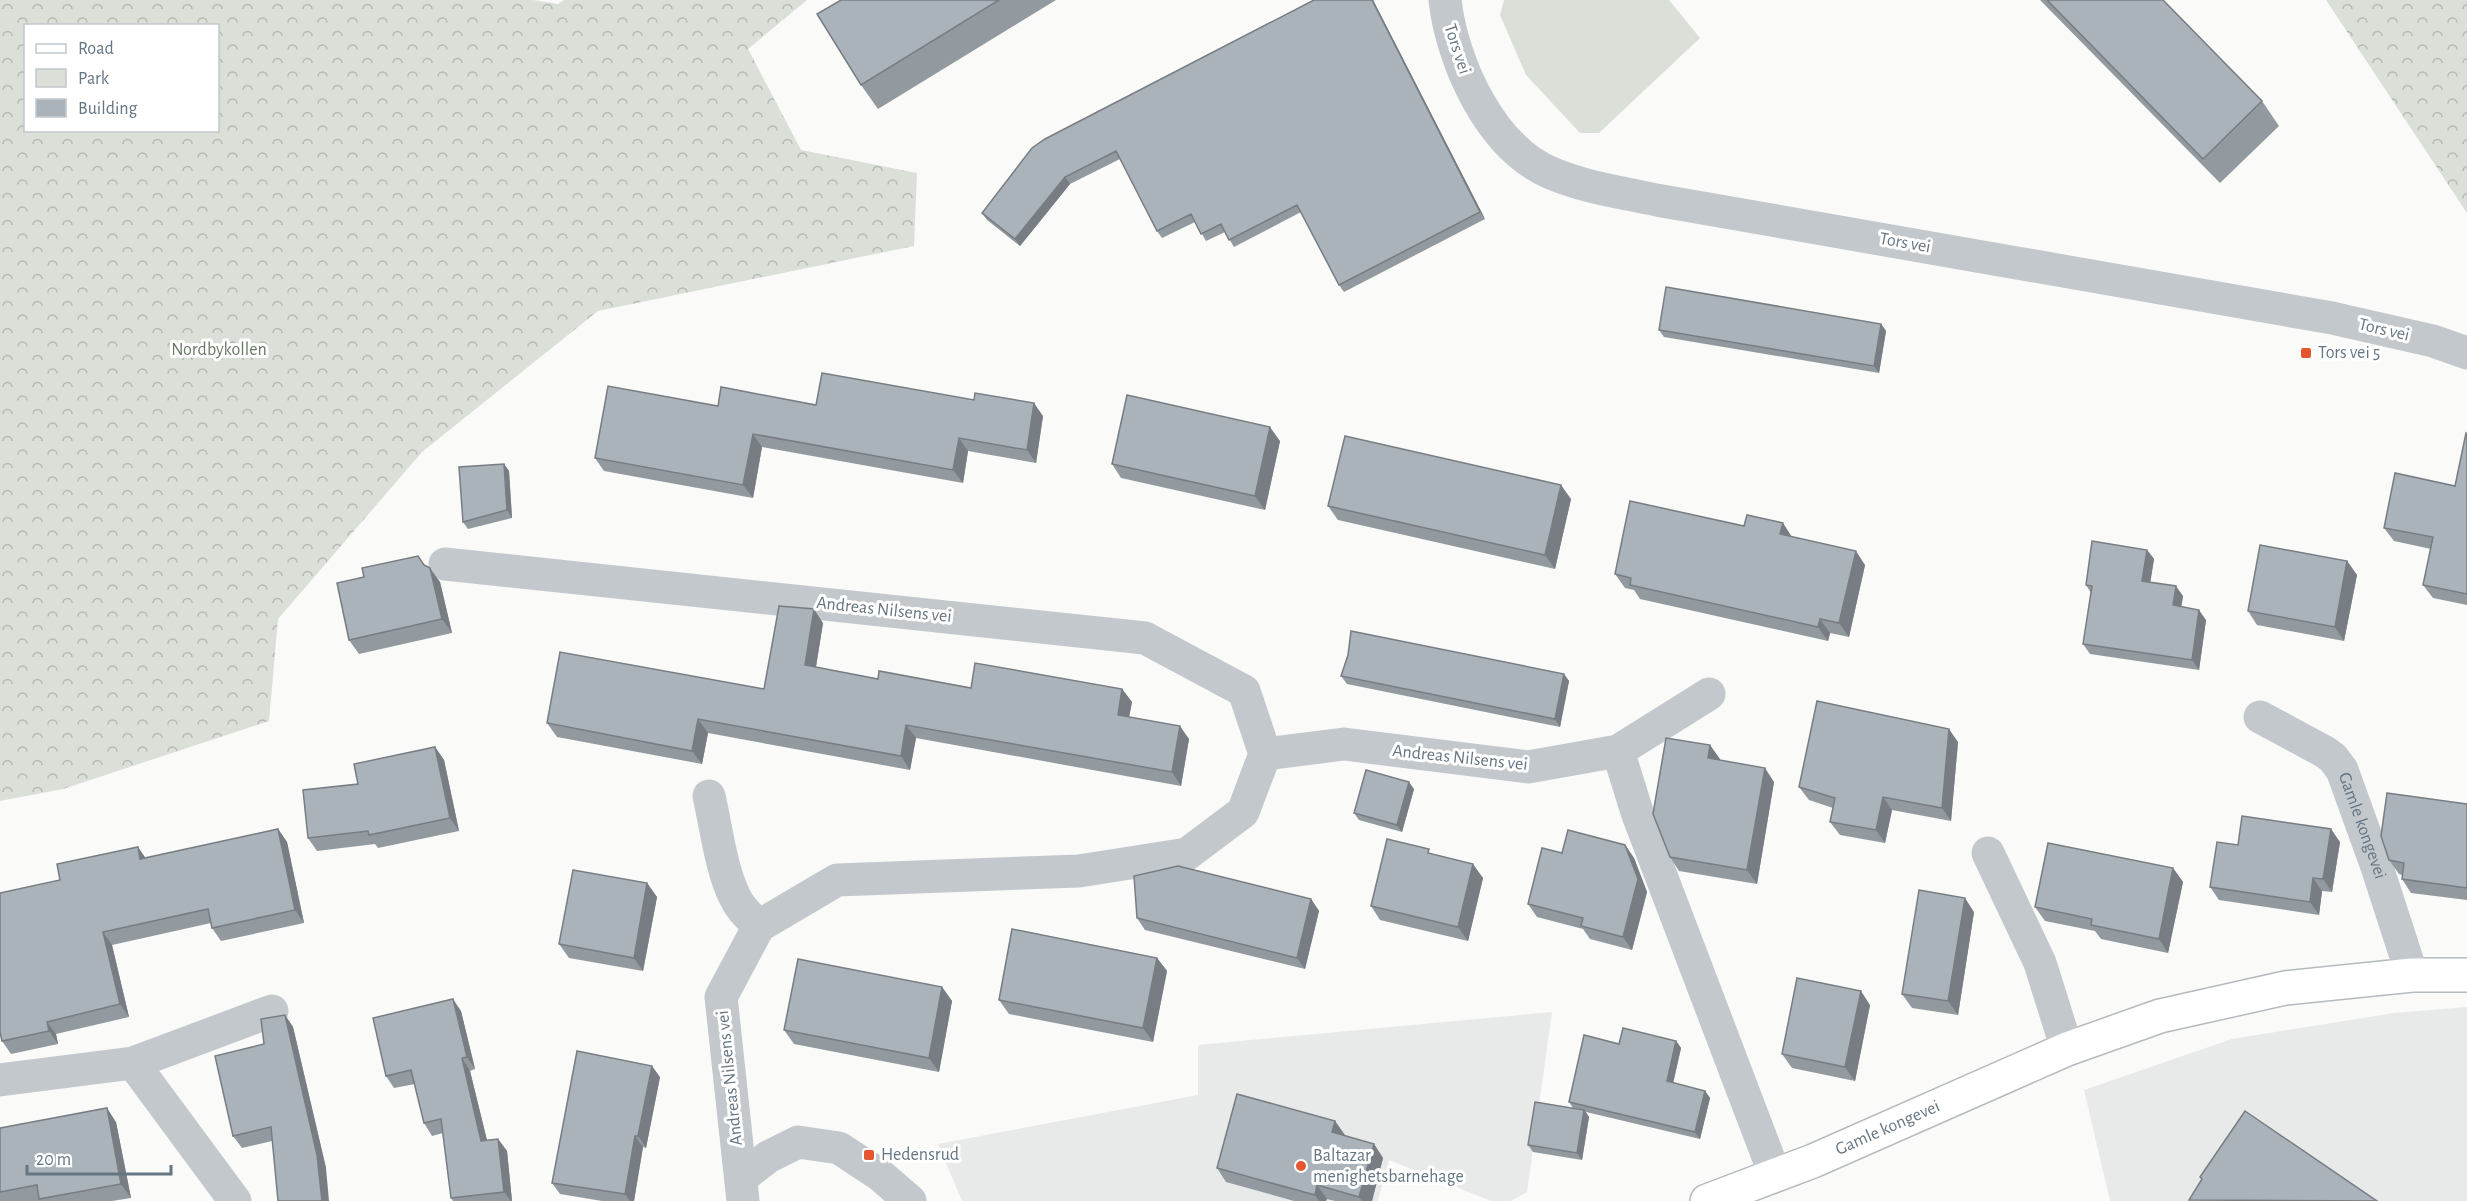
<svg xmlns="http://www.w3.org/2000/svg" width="2467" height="1201" viewBox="0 0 2467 1201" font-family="'Alegreya Sans',sans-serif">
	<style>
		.built { fill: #e8e9e9 }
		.forest { fill: url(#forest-crowns); fill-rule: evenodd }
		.park { fill: #dadfd7 }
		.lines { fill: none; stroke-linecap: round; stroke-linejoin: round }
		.major-casing { stroke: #b5babe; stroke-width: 36 }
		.minor { stroke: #c3c8cc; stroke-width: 33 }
		.major { stroke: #fff; stroke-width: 33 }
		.wall { fill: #929a9f }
		.shaded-wall { fill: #777d82 }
		.building { fill: #aab3b9; stroke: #777d82; stroke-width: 1.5 }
		.poi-dot { fill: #e4572e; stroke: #fff; stroke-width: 2 }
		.labels { text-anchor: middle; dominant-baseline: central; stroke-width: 6; stroke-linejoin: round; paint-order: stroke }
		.street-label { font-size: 18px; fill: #657683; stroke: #fff }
		.park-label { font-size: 18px; fill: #687a64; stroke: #fff }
		.poi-label { font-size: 18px; fill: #657683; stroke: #fff; text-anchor: start }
	</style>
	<defs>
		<pattern id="forest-crowns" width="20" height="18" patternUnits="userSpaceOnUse" patternTransform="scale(1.5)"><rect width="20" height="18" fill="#dadfd7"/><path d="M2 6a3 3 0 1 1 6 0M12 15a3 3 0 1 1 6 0" fill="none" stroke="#b4b9b4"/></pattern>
	</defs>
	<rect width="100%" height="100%" fill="#fafaf8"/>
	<!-- built -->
	<path class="built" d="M2467 1007V1201H2110L2084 1090 2232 1039 2394 1013Z
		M1552 1012 1527 1192 1511 1201H1491L1389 1160 1378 1201H962L938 1144 1198 1095V1045Z"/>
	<!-- forest -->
	<path class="forest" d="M0 0H533L558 4 564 0H807L748 49 801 150 917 173 914 246 598 311 422 452 278 619 269 721 63 789 0 801ZM26 26H218V130H26Z
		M2326 0H2467V213Z"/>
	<!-- park -->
	<path class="park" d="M1504 0H1669L1700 38 1599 133H1580L1526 75 1500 15Z"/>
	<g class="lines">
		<defs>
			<g id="major">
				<path id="s2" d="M1707 1201 1813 1161 2067 1049 2160 1016 2285 988 2412 975H2467"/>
			</g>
		</defs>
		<!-- major casing -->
		<use href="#major" class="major-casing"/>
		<!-- minor -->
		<g class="minor">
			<path d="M1445 0C1452 62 1490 147 1551 173 1586 188 1625 193 1662 201L2332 318 2433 341 2467 353"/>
			<path d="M445 564 1145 638 1244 691 1265 754 1243 812 1187 854 1079 871 837 880 759 926 721 997 743 1201"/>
			<path id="s1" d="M2260 717 2325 752 2333 758 2342 770 2377 867 2412 975"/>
			<path d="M1618 751 1638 815 1775 1175"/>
			<path d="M1265 754 1344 744 1528 767 1618 751 1709 694"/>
			<path d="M709 796C716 826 721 870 735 897 740 909 750 917 759 926"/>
			<path d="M1988 853 2040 963 2067 1049"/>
			<path d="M133 1063 272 1011"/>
			<path d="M0 1080 133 1063 235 1201"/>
			<path d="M741 1178 768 1157 798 1142 839 1148 880 1175 910 1201"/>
		</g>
		<!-- major -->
		<use href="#major" class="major"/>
	</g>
	<!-- wall -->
	<path class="wall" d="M841 0H1056L878 109 861 85Z
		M1314 0H1373L1485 219 1344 292 1339 285 1301 212 1234 247 1225 232 1206 241 1195 222 1162 238 1157 231 1120 159 1070 184 1020 246 987 220 982 213Z
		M2040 0H2163L2262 101 2279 126 2220 183Z
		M1881 324 1886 331 1879 373 1664 337 1659 330Z
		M816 405 1043 416 1036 463 968 451 963 483 762 447 753 498 604 471 595 458 718 406Z
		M2467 434V605L2433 598 2423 585 2431 549 2394 541 2384 528 2455 486Z
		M1280 441 1265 510 1121 478 1112 464Z
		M504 464 509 471 512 518 468 529 463 522Z
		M1571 499 1555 569 1338 520 1328 506Z
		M1792 537 1865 565 1849 637 1830 633 1828 641 1640 599 1634 590 1625 588 1615 574Z
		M2147 550 2154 559 2150 582 2183 596 2181 607 2206 620 2199 670 2090 654 2083 644 2091 593 2086 585Z
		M2347 561 2357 575 2344 641 2257 625 2248 611Z
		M424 565 440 582 452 633 359 654 349 640Z
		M823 623 816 667 878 679 971 688 1122 689 1132 702 1129 717 1189 739 1181 786 916 738 910 770 708 733 702 764 557 737 547 723 764 689Z
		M1348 655 1564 674 1569 681 1560 727 1347 684 1341 676Z
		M1958 742 1951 821 1892 810 1885 843 1840 835 1830 822 1833 808 1809 800 1799 787Z
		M1710 745 1720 760 1774 782 1757 884 1679 871 1670 857Z
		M435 747 444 760 459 831 378 848 375 844 317 851 308 838 358 784Z
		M1414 789 1402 832 1359 820 1354 813Z
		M2467 804V900L2411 893 2402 879V875L2399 874 2389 860Z
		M278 829 287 842 304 923 221 941 212 928 211 923 112 945 129 1017 56 1034 58 1044 11 1054 2 1041 60 880 145 858Z
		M2340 842 2332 892 2322 891 2319 915 2219 900 2210 887 2238 845Z
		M1625 845 1634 858 1647 892 1632 950 1590 939 1583 929 1537 917 1528 904 1562 853Z
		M1433 854 1483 878 1468 941 1380 920 1371 906Z
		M2173 868 2183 882 2168 953 2101 939 2095 931 2045 921 2035 907Z
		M647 883 657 897 643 971 569 958 559 944Z
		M1311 899 1319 911 1305 969 1145 930 1137 918Z
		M1974 912 1958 1015 1912 1008 1902 994Z
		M1157 958 1167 971 1153 1042 1009 1014 999 1000Z
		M942 987 952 1001 939 1072 794 1044 784 1030Z
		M1870 1005 1855 1081 1792 1068 1782 1054Z
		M461 1011 475 1069 470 1071 487 1140 498 1139 507 1151 512 1201H453L451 1198 443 1133 432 1136 424 1123 415 1084 394 1088 386 1076Z
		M285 1015 293 1027 326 1168 272 1141 242 1148 233 1136 264 1044Z
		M1676 1041 1681 1048 1673 1083 1705 1091 1710 1098 1700 1139 1586 1112 1589 1117 1582 1160 1533 1152 1528 1145 1573 1108 1569 1102 1619 1044Z
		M660 1077 646 1148 643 1147 634 1201H602L560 1194 552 1183Z
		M1335 1121 1345 1136 1374 1144 1383 1158 1372 1201H1335L1327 1199 1326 1201H1294L1226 1182 1217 1168Z
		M116 1122 131 1198 112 1201H0V1128Z"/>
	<!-- shaded-wall -->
	<path class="shaded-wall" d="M1372 0H1373L1485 219 1480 212Z
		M1065 177 1070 184 1020 246 1015 239Z
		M1881 324 1886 331 1879 373 1874 366Z
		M1034 403 1043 416 1036 463 1027 450Z
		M1270 427 1280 441 1265 510 1255 496Z
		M753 434 762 447 753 498 743 485Z
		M959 438 968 451 963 483 953 470Z
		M504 464 509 471 512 518 507 510Z
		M1561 485 1571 499 1555 569 1545 555Z
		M1783 523 1792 537 1780 534Z
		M2147 550 2154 559 2149 591 2142 581Z
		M1856 551 1865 565 1849 637 1839 623Z
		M2347 561 2357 575 2344 641 2335 627Z
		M430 568 440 582 452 633 442 619Z
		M2176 586 2183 596 2180 615 2173 605Z
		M814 609 823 623 814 679 805 665Z
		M2199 610 2206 620 2199 670 2192 660Z
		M1820 619 1830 633 1828 641 1818 627Z
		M1564 674 1569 681 1560 727 1555 719Z
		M1122 689 1132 702 1127 728 1118 715Z
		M698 719 708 733 702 764 692 751Z
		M906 725 916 738 910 770 901 756Z
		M1180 726 1189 739 1181 786 1172 772Z
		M1949 729 1958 742 1951 821 1942 808Z
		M1710 745 1720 759 1718 772 1708 758Z
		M435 747 444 760 459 831 450 818Z
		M1765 768 1774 782 1757 884 1747 870Z
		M1409 782 1414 789 1402 832 1397 825Z
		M1883 797 1892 810 1885 843 1876 830Z
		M278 829 287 842 304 923 295 910Z
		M2331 829 2340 842 2332 892 2323 879Z
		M1625 845 1634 858 1647 892 1632 950 1623 937Z
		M138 847 147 860 140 859Z
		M1473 864 1483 878 1468 941 1458 927Z
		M2173 868 2183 882 2168 953 2159 939Z
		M2313 878 2322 891 2319 915 2310 902Z
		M647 883 657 897 643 971 634 958Z
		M1965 898 1974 912 1958 1015 1948 1001Z
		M1311 899 1319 911 1305 969 1297 958Z
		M103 932 112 945 129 1017 120 1004Z
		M1157 958 1167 971 1153 1042 1143 1028Z
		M942 987 952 1001 939 1072 929 1058Z
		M1861 991 1870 1005 1855 1081 1845 1067Z
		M453 999 461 1011 475 1069 467 1057Z
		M285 1015 293 1027 326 1168 329 1201H322Z
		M47 1022 56 1034 58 1044 49 1031Z
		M1676 1041 1681 1048 1672 1088 1667 1081Z
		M462 1058 470 1071 490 1153 481 1141Z
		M652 1066 660 1077 646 1148 638 1136Z
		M1705 1091 1710 1098 1700 1139 1695 1132Z
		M107 1108 116 1122 131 1198 121 1184Z
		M1584 1110 1589 1117 1582 1160 1577 1153Z
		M1335 1121 1345 1135 1342 1146 1332 1132Z
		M635 1136 643 1147 634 1201H630L625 1194Z
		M498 1139 507 1151 512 1201H511L504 1192Z
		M1374 1144 1383 1158 1372 1201H1362L1359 1197Z
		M1317 1185 1327 1199 1326 1201H1319L1315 1195Z"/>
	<!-- building -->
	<path class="building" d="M841 0H999L861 85 817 14Z
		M1314 0H1372L1480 212 1339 285 1297 205 1229 240 1221 224 1201 234 1191 214 1157 231 1116 151 1065 177 1015 239 982 213 1032 148 1045 139Z
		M2047 0H2163L2262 101 2203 159Z
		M1666 287 1881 324 1874 366 1659 330Z
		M822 373 974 400 975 393 1034 403 1027 450 959 438 953 470 753 434 743 485 595 458 608 386 718 406 721 387 816 405Z
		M1127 395 1270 427 1255 496 1112 464Z
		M2466 433 2467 434V594L2423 585 2433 537 2384 528 2395 473 2455 486Z
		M1345 436 1561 485 1545 555 1328 506Z
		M504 464 507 510 463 522 459 467Z
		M1630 501 1744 526 1747 515 1783 523 1780 534 1856 551 1839 623 1820 619 1818 627 1630 585 1631 578 1615 574Z
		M2092 541 2147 550 2142 581 2176 586 2173 605 2199 610 2192 660 2083 644 2092 586 2086 585Z
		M2260 545 2347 561 2335 627 2248 611Z
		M418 556 424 565 430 568 442 619 349 640 337 583 364 577 362 568Z
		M779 606 814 609 805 665 878 679 879 671 971 688 975 663 1122 689 1118 715 1180 726 1172 772 906 725 901 756 698 719 692 751 547 723 560 652 764 689Z
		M1351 631 1564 674 1555 719 1341 676 1348 655Z
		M1817 701 1949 729 1942 808 1883 797 1876 830 1830 822 1835 798 1799 787Z
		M1666 738 1710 745 1708 758 1765 768 1747 870 1670 857 1653 814Z
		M435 747 450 818 369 835 368 831 308 838 303 790 358 784 354 764Z
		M1366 770 1409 782 1397 825 1354 813Z
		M2387 793 2467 804V888L2402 879 2404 863 2389 860 2381 836Z
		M2242 816 2331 829 2323 879 2313 878 2310 902 2210 887 2217 842 2238 845Z
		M278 829 295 910 212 928 208 909 103 932 120 1004 47 1022 49 1031 2 1041 0 1032V893L60 880 57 864 138 847 140 859Z
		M1568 830 1625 845 1638 879 1623 937 1581 926 1583 918 1528 904 1542 848 1562 853Z
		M1387 839 1429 849 1428 853 1473 864 1458 927 1371 906Z
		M2048 843 2173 868 2159 939 2091 925 2092 919 2035 907Z
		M1178 866 1311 899 1297 958 1137 918 1134 876Z
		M573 870 647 883 634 958 559 944Z
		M1919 890 1965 898 1948 1001 1902 994Z
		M1012 929 1157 958 1143 1028 999 1000Z
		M798 959 942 987 929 1058 784 1030Z
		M1797 978 1861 991 1845 1067 1782 1054Z
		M453 999 467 1057 462 1058 481 1141 498 1139 504 1192 451 1198 441 1119 424 1123 411 1070 386 1076 373 1018Z
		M285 1015 317 1155 322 1201H278L271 1127 233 1136 215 1056 264 1044 261 1019Z
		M1623 1028 1676 1041 1667 1081 1705 1091 1695 1132 1569 1102 1584 1035 1619 1044Z
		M577 1051 652 1066 638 1136H635L625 1194 552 1183Z
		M1237 1094 1335 1121 1332 1132 1374 1144 1359 1197 1317 1185 1315 1195 1217 1168Z
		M1535 1102 1584 1110 1577 1153 1528 1145Z
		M107 1108 121 1184 39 1199 37 1185 0 1192V1128Z
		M2245 1111 2377 1201 2189 1200 2202 1179 2200 1177Z"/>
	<!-- markers -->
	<g class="poi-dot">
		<rect x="2300" y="347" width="12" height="12" rx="3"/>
		<rect x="863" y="1149" width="12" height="12" rx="3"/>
		<circle cx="1301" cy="1166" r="6"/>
	</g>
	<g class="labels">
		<!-- street labels -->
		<g class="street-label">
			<text transform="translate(1457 49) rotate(72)">Tors vei</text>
			<text transform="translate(1905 243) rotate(10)">Tors vei</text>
			<text transform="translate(2384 330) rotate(13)">Tors vei</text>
			<text transform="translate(884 610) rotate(6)">Andreas Nilsens vei</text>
			<text transform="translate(1460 758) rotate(6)">Andreas Nilsens vei</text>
			<text stroke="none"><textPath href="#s1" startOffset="158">Gamle kongevei</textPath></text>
			<text transform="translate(730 1078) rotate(-96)">Andreas Nilsens vei</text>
			<text stroke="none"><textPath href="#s2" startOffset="195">Gamle kongevei</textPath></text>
		</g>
		<!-- park labels -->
		<g class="park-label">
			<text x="219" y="350">Nordbykollen</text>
		</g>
		<!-- poi labels -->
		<g class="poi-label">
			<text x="2318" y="353">Tors vei 5</text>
			<text x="881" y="1155">Hedensrud</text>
			<text x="1313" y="1156">Baltazar<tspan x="1313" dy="21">menighetsbarnehage</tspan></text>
		</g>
	</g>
	<!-- legend -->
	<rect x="24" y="24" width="195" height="108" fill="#ffffff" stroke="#c1c8cd" stroke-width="1.5"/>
	<rect x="36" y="44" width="30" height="9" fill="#ffffff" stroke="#c1c8cd" stroke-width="1.5"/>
	<text x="78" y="54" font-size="18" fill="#657683">Road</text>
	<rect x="36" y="69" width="30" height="18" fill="#dadfd7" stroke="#c1c8cd" stroke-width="1.5"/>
	<text x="78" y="84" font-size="18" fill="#657683">Park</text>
	<rect x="36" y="99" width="30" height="18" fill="#aab3b9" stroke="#c1c8cd" stroke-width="1.5"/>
	<text x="78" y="114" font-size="18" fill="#657683">Building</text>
	<!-- scale -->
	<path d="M27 1165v9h144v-9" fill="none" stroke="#657683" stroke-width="3"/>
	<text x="36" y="1165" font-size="18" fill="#657683" stroke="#ffffff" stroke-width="4.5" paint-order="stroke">20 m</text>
</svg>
